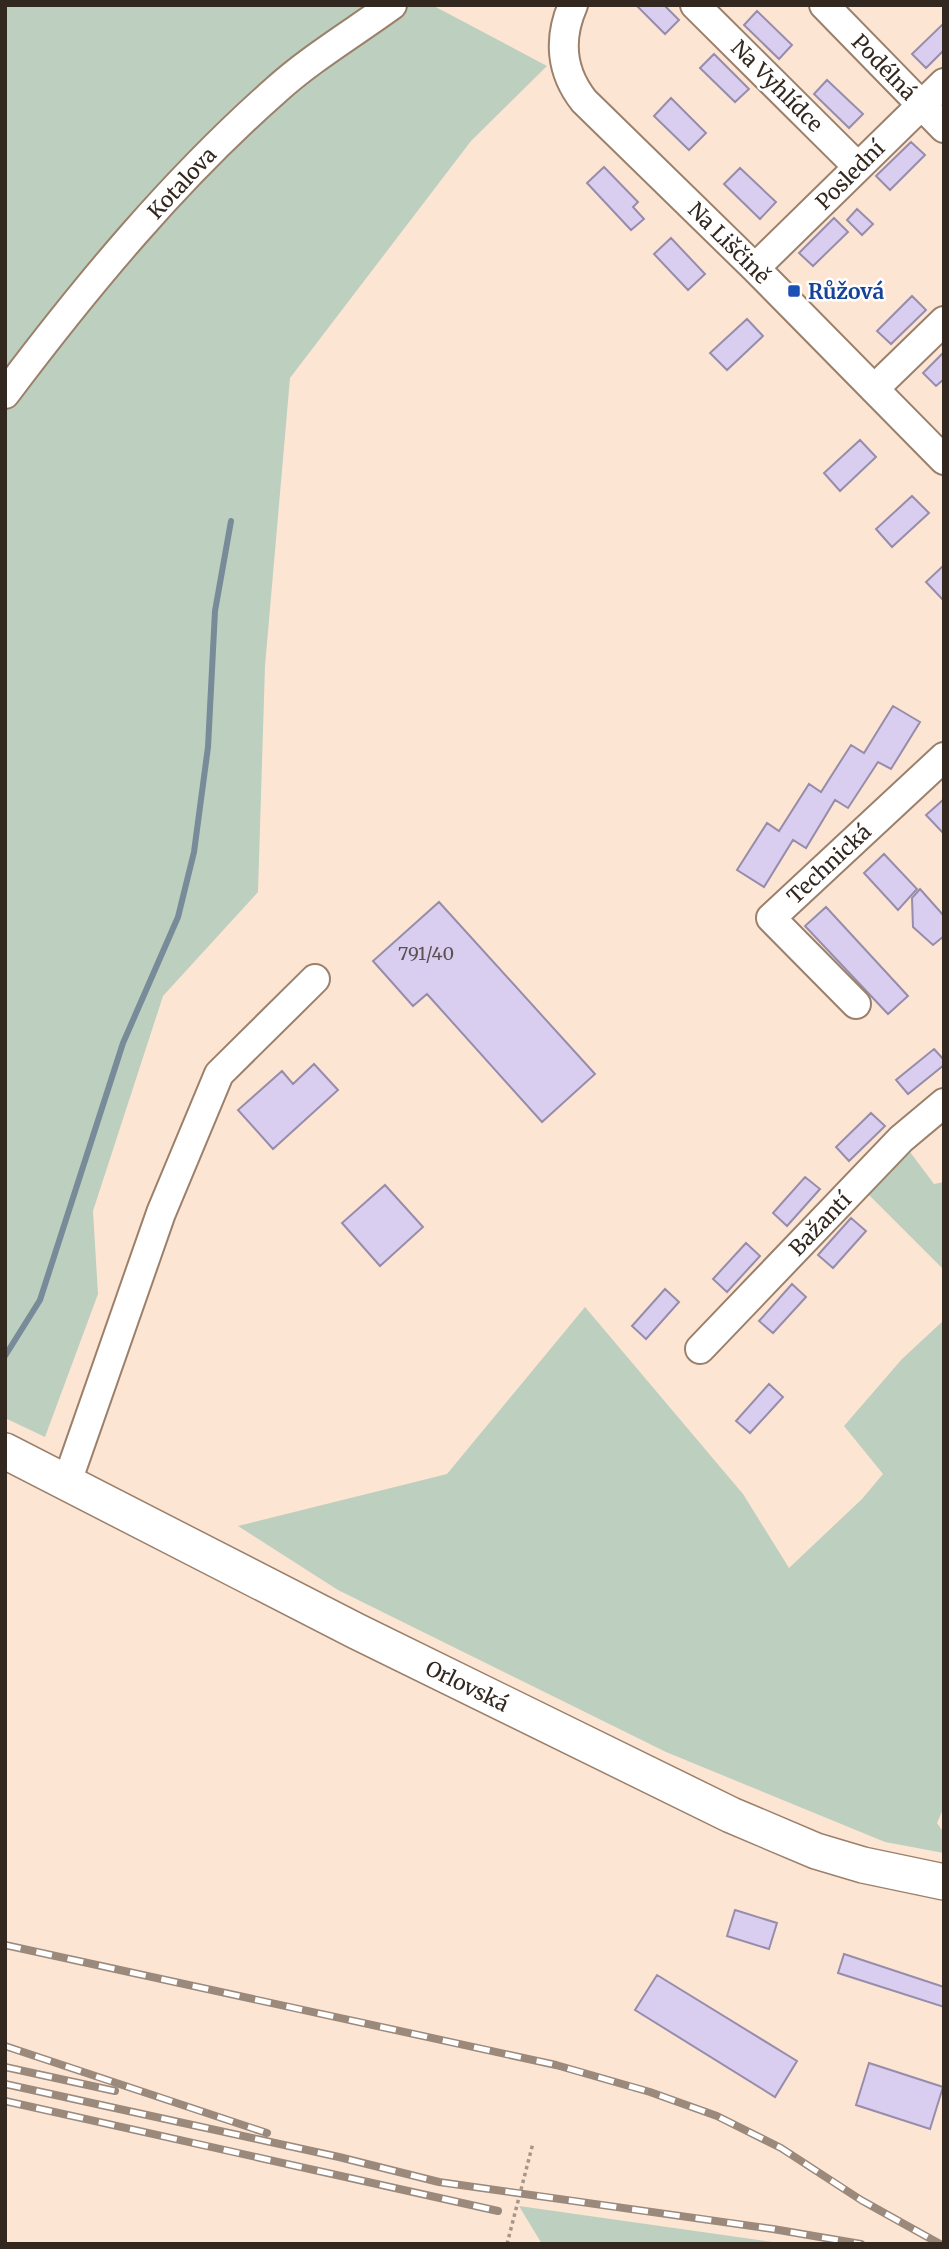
<svg xmlns="http://www.w3.org/2000/svg" width="949" height="2249" viewBox="0 0 949 2249" font-family="Merriweather,serif">
	<style>
		.green { fill: #bdcfbf }
		.lines { fill: none; stroke-linecap: round; stroke-linejoin: round }
		.stream { stroke: #788b98; stroke-width: 6 }
		.building { fill: #d9cef0; stroke: #978dab; stroke-width: 2 }
		.minor-casing { stroke: #9b806b; stroke-width: 32 }
		.major-casing { stroke: #9b806b; stroke-width: 38 }
		.path { stroke: #a89688; stroke-width: 3.5; stroke-dasharray: 3.5 3.5; stroke-linecap: butt }
		.minor { stroke: #fff; stroke-width: 28 }
		.major { stroke: #fff; stroke-width: 35 }
		.rail-casing { stroke: #9b897c; stroke-width: 8 }
		.rail { stroke: #fff; stroke-width: 5; stroke-dasharray: 16; stroke-linecap: butt }
		.transit-dot { fill: #1a4fb4; stroke: #fff; stroke-width: 2.5 }
		.labels { text-anchor: middle; dominant-baseline: central; stroke-width: 5; stroke-linejoin: round; paint-order: stroke }
		.number-label { font-size: 18px; fill: #5c5253 }
		.street-label { font-size: 21px; fill: #33281f; stroke: #fff }
		.transit-label { font-size: 21px; font-weight: bold; fill: #164399; stroke: #fff; text-anchor: start }
	</style>
	<rect width="100%" height="100%" fill="#fde5d3"/>
	<!-- green -->
	<path class="green" d="M5 5H432L547 66 471 141 290 378 265 666 258 892 163 996 93 1211 98 1294 45 1437 5 1418Z
		M907 1148 934 1184 944 1182V1270L864 1190Z
		M585 1307 743 1494 789 1568 862 1499 883 1474 844 1426 902 1359 944 1320V1807L937 1823 944 1833V1853L885 1842 666 1752 338 1590 238 1526 447 1474Z
		M519 2206 787 2244H542Z"/>
	<g class="lines">
		<!-- stream -->
		<path class="stream" d="M5 1356 40 1300 123 1043 178 917 194 852 208 747 215 611 231 521"/>
	</g>
	<!-- building -->
	<path class="building" d="M636 5H664L679 20 665 34Z
		M757 11 792 45 779 59 744 25Z
		M944 23V50L926 68 912 54Z
		M714 54 749 89 735 102 700 68Z
		M827 80 863 114 849 128 814 94Z
		M671 98 706 133 689 150 654 116Z
		M911 142 925 155 890 190 876 176Z
		M604 167 638 202 633 207 644 219 631 230 587 183Z
		M740 168 776 202 760 219 724 184Z
		M857 209 873 224 862 235 847 220Z
		M834 218 848 232 813 266 799 253Z
		M671 238 705 274 688 290 654 254Z
		M912 296 926 310 891 344 877 331Z
		M747 319 763 336 727 370 710 353Z
		M944 352V379L936 386 923 373Z
		M860 440 876 457 840 491 824 473Z
		M912 496 929 513 892 547 876 529Z
		M944 565V601L926 582Z
		M893 706 920 722 891 769 878 762 848 808 835 800 806 848 793 840 764 887 737 870 767 823 779 831 809 784 821 792 851 745 864 753Z
		M944 799V834L926 815Z
		M884 854 917 889 898 910 864 873Z
		M920 889 944 916V936L933 945 913 927 912 898Z
		M439 902 595 1074 542 1122 427 994 413 1006 373 961Z
		M826 907 908 996 888 1014 805 926Z
		M934 1049 944 1060V1065L908 1094 896 1080Z
		M314 1064 338 1090 273 1149 238 1110 282 1071 293 1084Z
		M871 1113 885 1126 849 1161 836 1147Z
		M805 1177 820 1189 787 1226 773 1213Z
		M385 1185 423 1227 380 1266 342 1223Z
		M851 1218 866 1231 833 1268 818 1255Z
		M746 1243 760 1256 727 1292 713 1279Z
		M792 1284 806 1297 773 1333 759 1321Z
		M665 1289 679 1302 646 1339 632 1326Z
		M769 1384 783 1397 750 1433 736 1421Z
		M735 1910 777 1923 769 1949 727 1936Z
		M844 1954 944 1987V2007L838 1973Z
		M657 1975 797 2061 775 2097 635 2010Z
		M869 2063 943 2087 930 2129 856 2105Z"/>
	<g class="lines">
		<defs>
			<path id="minor" d="M573 5C558 39 561 72 584 101L755 268 944 460
				M695 5 858 167
				M824 5 944 128
				M755 268 944 83
				M874 389 944 321
				M5 394C87 285 174 180 276 90 310 59 355 32 392 5
				M856 1004 771 918 944 757
				M700 1349 901 1139 944 1103
				M67 1482 161 1213 219 1074 315 979"/>
			<path id="major" d="M5 1451 356 1631 731 1815 816 1851 863 1865 944 1882"/>
		</defs>
		<!-- minor casing -->
		<use href="#minor" class="minor-casing"/>
		<!-- major casing -->
		<use href="#major" class="major-casing"/>
		<!-- path -->
		<path class="path" d="M507 2244 533 2143"/>
		<!-- minor -->
		<use href="#minor" class="minor"/>
		<!-- major -->
		<use href="#major" class="major"/>
		<defs>
			<path id="rail" d="M5 1945 556 2065 650 2092 717 2116 781 2148 861 2200 940 2244
				M5 2046 267 2133
				M5 2067 115 2091
				M5 2084 339 2157 439 2182 773 2229 861 2244
				M5 2101 498 2211"/>
		</defs>
		<!-- rail casing -->
		<use href="#rail" class="rail-casing"/>
		<!-- rail -->
		<use href="#rail" class="rail"/>
	</g>
	<!-- markers -->
	<rect class="transit-dot" x="787" y="284" width="14" height="14" rx="3.5"/>
	<g class="labels">
		<!-- number labels -->
		<g class="number-label">
			<text x="426" y="953">791/40</text>
		</g>
		<!-- street labels -->
		<g class="street-label">
			<text transform="translate(884 67) rotate(46)">Podélná</text>
			<text transform="translate(777 86) rotate(45)">Na Vyhlídce</text>
			<text transform="translate(850 175) rotate(-45)">Poslední</text>
			<text transform="translate(182 183) rotate(-47)">Kotalova</text>
			<text transform="translate(729 243) rotate(45)">Na Liščině</text>
			<text transform="translate(829 864) rotate(-43)">Technická</text>
			<text transform="translate(820 1224) rotate(-46)">Bažantí</text>
			<text transform="translate(467 1686) rotate(26)">Orlovská</text>
		</g>
		<!-- transit labels -->
		<g class="transit-label">
			<text x="808" y="291">Růžová</text>
		</g>
	</g>
	<!-- border -->
	<rect width="949" height="2249" fill="none" stroke="#33281f" stroke-width="14"/>
</svg>
